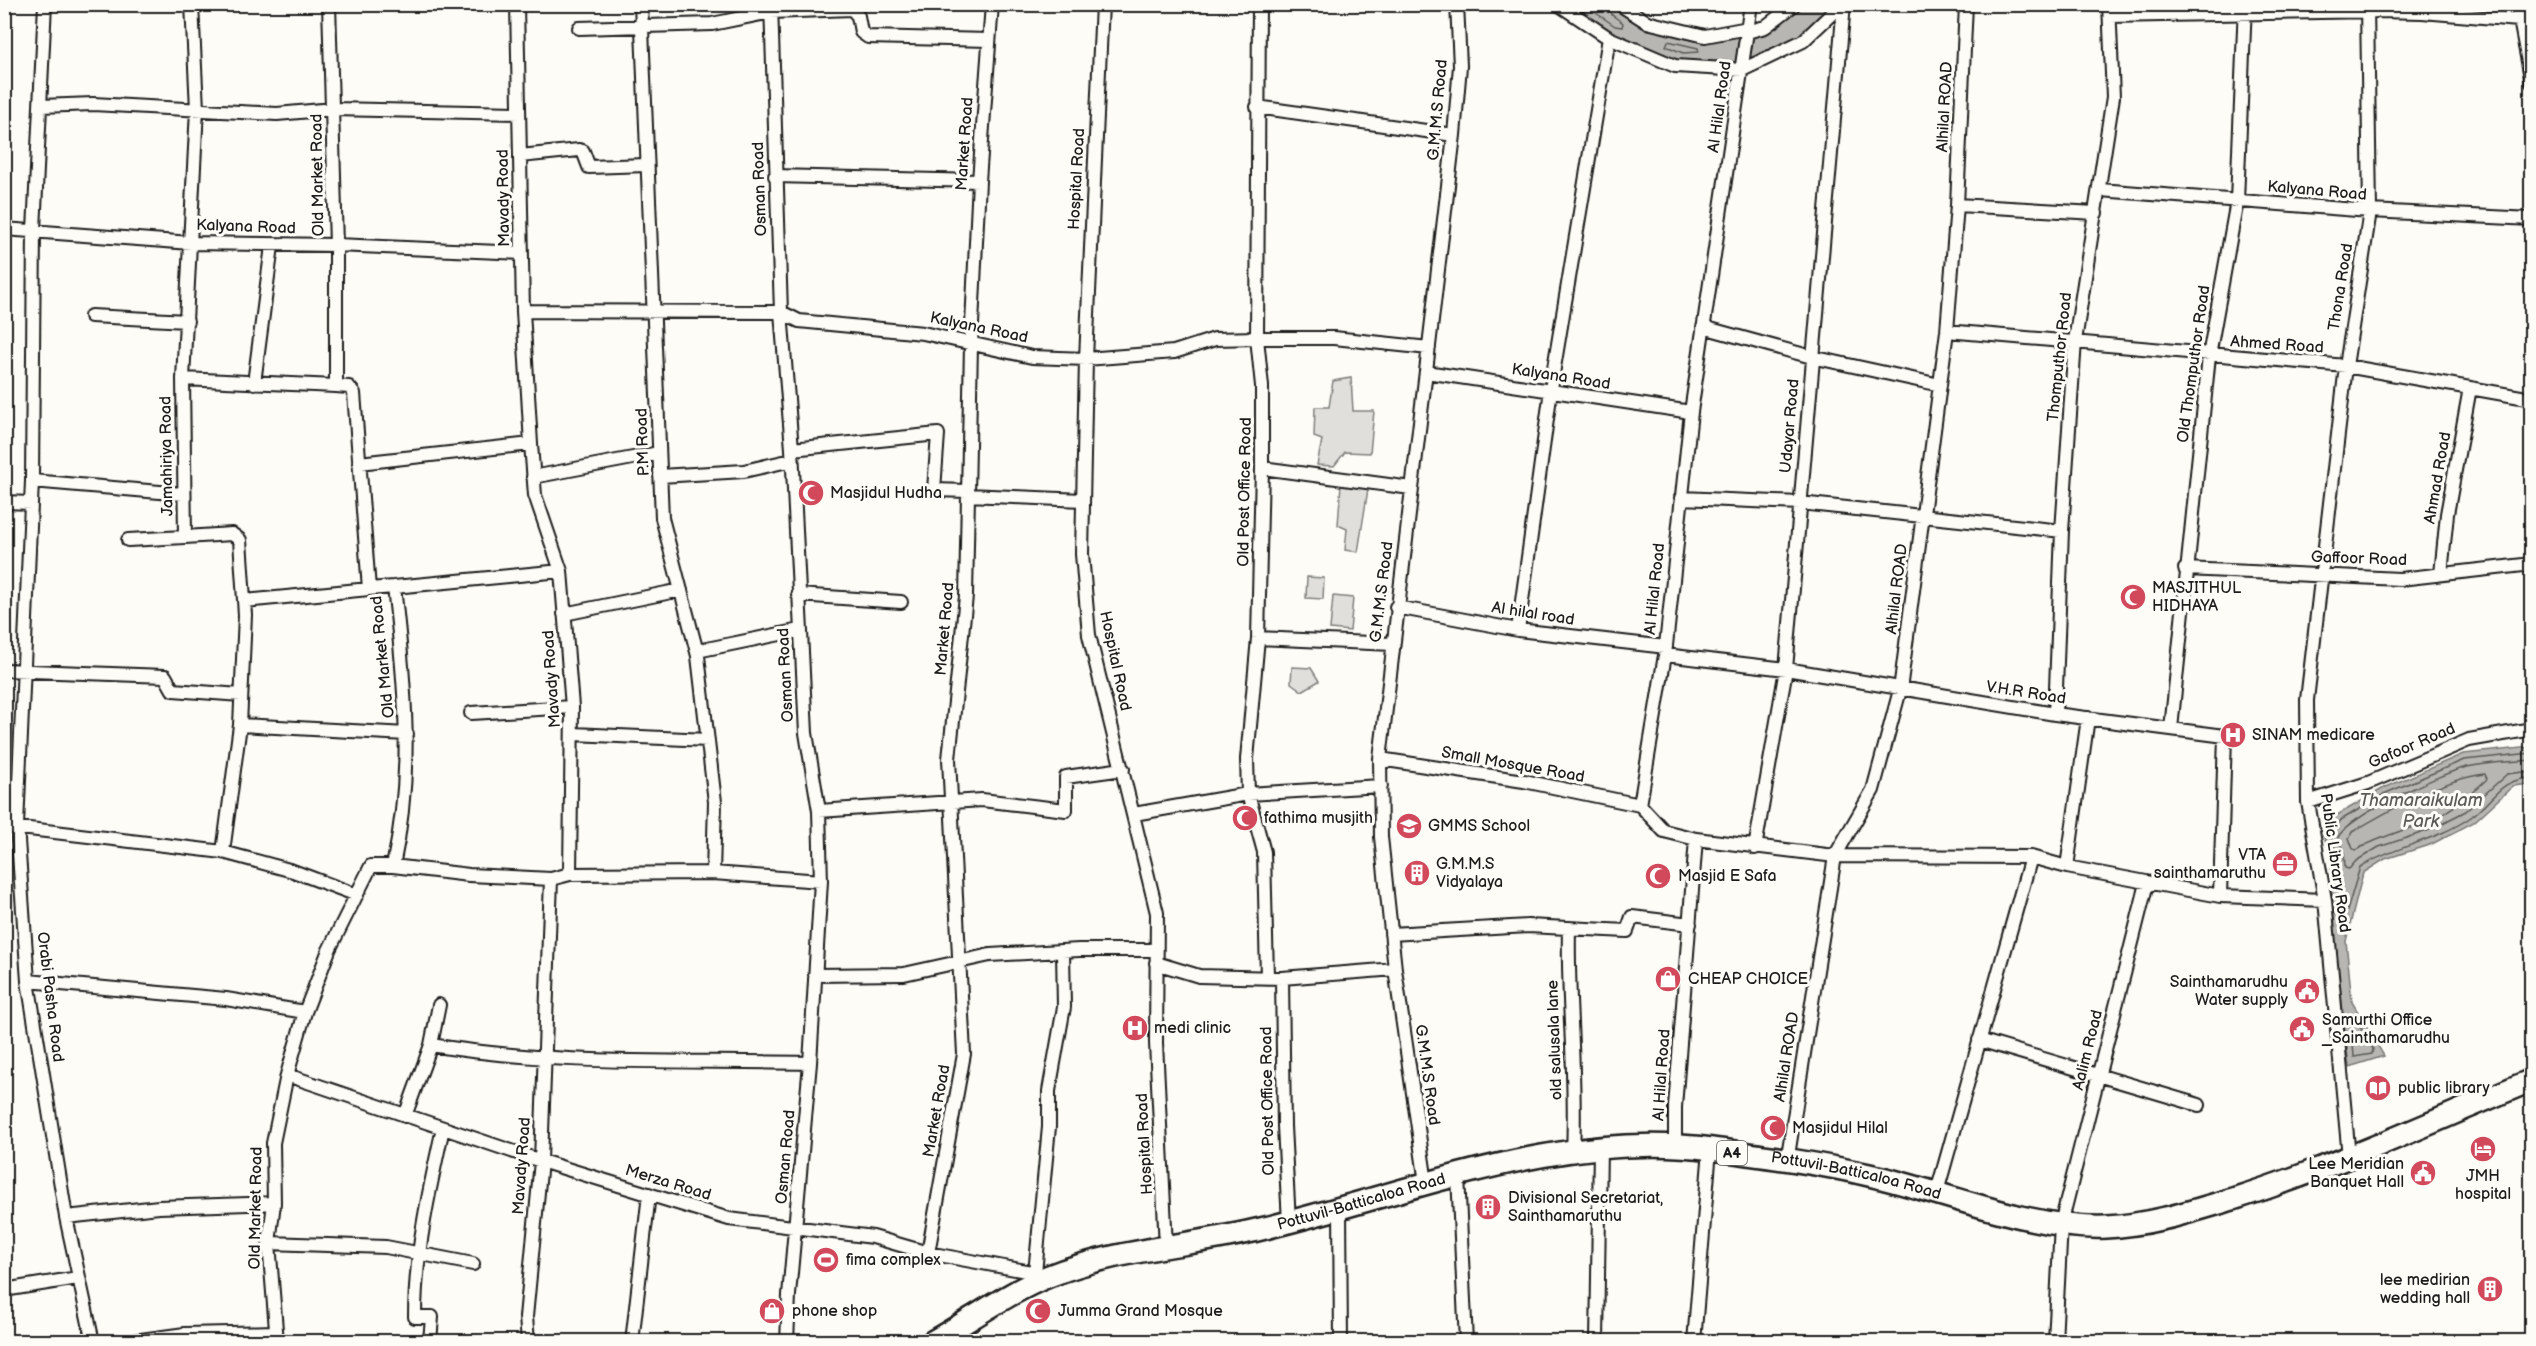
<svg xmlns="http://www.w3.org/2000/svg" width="2536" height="1346" viewBox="0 0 2536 1346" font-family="'Balsamiq Sans',sans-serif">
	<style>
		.green { fill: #e0dfdb; stroke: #7e7e7c; stroke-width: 1.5 }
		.water { fill: #b7b6b2; stroke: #797876; stroke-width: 1.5 }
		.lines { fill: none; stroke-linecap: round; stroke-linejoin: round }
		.shore { stroke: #5a5a58; stroke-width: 1.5 }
		.minor-casing { stroke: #1c1c1c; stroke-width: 16 }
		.trunk-casing { stroke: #1c1c1c; stroke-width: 26 }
		.minor { stroke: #fdfcf7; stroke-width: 12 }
		.trunk { stroke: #fdfcf7; stroke-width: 21 }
		.labels { text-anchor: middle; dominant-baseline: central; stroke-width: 6; stroke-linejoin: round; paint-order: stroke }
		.shield { fill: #fdfcf7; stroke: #605f5e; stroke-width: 1.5 }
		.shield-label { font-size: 15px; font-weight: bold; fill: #1c1c1c }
		.street-label { font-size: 16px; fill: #1c1c1c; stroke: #fdfcf7 }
		.poi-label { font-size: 16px; fill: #1c1c1c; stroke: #fdfcf7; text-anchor: start }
		.water-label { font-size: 18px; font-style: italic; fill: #5a5a58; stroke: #fdfcf7 }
	</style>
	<rect width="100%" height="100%" fill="#fdfcf7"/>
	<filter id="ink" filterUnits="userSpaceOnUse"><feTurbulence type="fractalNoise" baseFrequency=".0167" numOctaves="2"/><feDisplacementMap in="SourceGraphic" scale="12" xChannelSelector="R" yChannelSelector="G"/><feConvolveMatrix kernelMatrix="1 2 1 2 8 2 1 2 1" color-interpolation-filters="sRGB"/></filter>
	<g filter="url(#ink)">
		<!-- green -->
		<path class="green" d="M1351 378 1353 411H1374L1370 453 1345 452 1334 466 1317 465 1322 440 1314 437 1315 407H1329L1333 381Z
			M1341 484 1368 489 1358 552 1345 550 1347 529 1338 525Z
			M1307 577 1324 578 1323 599 1306 598Z
			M1333 596 1353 598 1350 631 1330 629Z
			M1292 667 1311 668 1319 681 1302 691 1291 683Z"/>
		<!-- water -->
		<path class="water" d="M1559 5H1619L1647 22 1721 40 1765 27 1795 5H1842L1803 41 1735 70 1680 67 1609 38Z
			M2531 747V784L2513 786 2474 822 2432 844 2385 859 2363 873 2346 941 2352 1002 2384 1056 2349 1067 2332 917 2331 853 2323 835 2337 815 2384 788 2463 754Z"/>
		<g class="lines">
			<!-- shore -->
			<path class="shore" d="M1583 4 1615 26 1622 27 1623 23 1612 15 1609 4
				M1668 41 1698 48 1699 52 1683 53 1666 46Z
				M2532 753 2464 760 2386 793 2341 820 2330 836 2337 853 2339 922 2344 921 2360 867C2395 846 2437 841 2471 817 2495 800 2498 779 2532 778
				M2532 760C2511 762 2488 762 2467 767 2441 773 2351 815 2338 837L2344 851 2345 868 2349 869 2356 861 2379 847 2427 831 2466 811 2507 774 2532 771
				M2485 774 2487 779C2467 798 2447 814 2421 824 2399 832 2377 838 2356 850L2353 849 2349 838 2352 832C2388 811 2445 778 2485 774Z
				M2351 1017 2355 1018 2373 1049 2372 1054 2354 1057Z"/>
			<defs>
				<path id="minor" d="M45 4 34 230 32 481 17 826 28 981 66 1217 93 1342
					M192 4 197 109 183 379 185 537 232 534 240 540 245 615 240 725 223 852
					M517 4 523 311 531 444 535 495 561 571 572 707 570 874 551 879 541 1161 526 1317 528 1342
					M641 4 662 518 698 656 715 802 713 873
					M771 4 781 312 792 449 806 733 819 811 821 881 810 1063 789 1295 787 1342
					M1102 4 1086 359 1082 554 1089 635 1157 913 1156 1043 1166 1247
					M1259 4 1257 338 1262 386V468L1258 638 1247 759 1248 794 1264 852 1267 977
					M1558 4 1609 38 1675 66 1742 70 1803 41 1842 4
					M1619 4 1647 22 1705 36 1748 28
					M2517 4 2532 83
					M2110 16 2376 11 2422 12 2519 20
					M579 28 712 24 771 12 852 9 858 16 861 32 868 37 989 40
					M1747 32 1765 27 1795 4
					M41 106 93 104 277 114 333 109 519 113
					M1257 107 1454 135
					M520 156 579 150 583 151 589 167 646 165
					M775 176 979 181
					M2100 190 2370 211 2532 219
					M1957 205 2096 213
					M4 229 191 243 336 245 522 253
					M523 311 781 312 799 321 923 333 1032 357 1086 359 1174 352 1215 339 1257 338H1334L1429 348
					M91 316 187 321
					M1703 327 1812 357 1940 385
					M1947 331 2346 366 2532 399
					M1426 372 1691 412
					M183 379 336 386
					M254 383 272 246
					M792 449 938 434 934 490 968 491
					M359 463 531 444
					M1262 468 1411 488
					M660 476 744 471 792 460
					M533 477 659 453
					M32 481 183 494
					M968 495 1083 500
					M1681 498 1800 503 2062 531
					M4 502 31 503
					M128 540 185 537
					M2185 569 2400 579 2532 564
					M2441 574 2447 514 2470 388
					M394 587 561 571
					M798 595 901 602
					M244 601 369 589
					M1396 607 1518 630 1666 647
					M564 614 681 590
					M1518 630 1554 368 1609 38
					M1258 638 1393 644
					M697 651 800 630
					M1665 655 1786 669 2055 714 2225 736 2220 896
					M4 670 165 676 173 690 241 695
					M471 713 572 707
					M2055 714 2062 531 2075 341 2113 97 2109 4
					M240 725 407 734
					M2171 729 2209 356 2237 201 2245 4
					M573 734 708 740
					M1380 759 1524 781 1640 805
					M2308 802 2368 783 2469 740 2532 729
					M819 811 982 800 1066 810V777L1123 769
					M1134 814 1248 794 1381 786
					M4 826 223 852 293 871 357 895
					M1696 839 1835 856 2031 857 2067 867 2220 896 2325 900
					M1755 848 1786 669 1844 4
					M393 866 469 875 551 879
					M2067 867 2088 718
					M570 874 713 873 821 881
					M1569 928C1567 1002 1577 1076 1573 1151
					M1391 934 1528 926 1627 931 1632 917 1690 924
					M1156 963 1199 976 1282 978 1395 969
					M815 975 904 974 990 955 1079 950H1156
					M1282 978 1284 1126 1289 1223
					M28 981 226 999 305 1012
					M1979 1040 2199 1105
					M431 1045C556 1066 684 1060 810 1063
					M287 1075 541 1161 729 1219 873 1237 928 1253 1048 1275
					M405 1116 431 1045 439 1005
					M1675 1146V1107L1696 839 1664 831 1640 805 1665 655 1691 412 1751 4
					M2349 1157 2325 900 2308 802 2307 700 2346 366 2370 211 2367 4
					M1787 1162 1835 856 1873 790 1900 690 1947 331 1957 205 1966 4
					M1458 1175 1466 1342
					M1426 1183 1395 969 1381 837 1380 759 1454 135 1460 66 1457 4
					M1937 1192 2031 857
					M1340 1208 1341 1342
					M66 1217 159 1207 274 1203
					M269 1243 386 1247 473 1264
					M928 1253 964 1054 949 759 966 596 971 345 979 181 992 4
					M1035 1273 1049 1127V1091L1064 1007 1063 951
					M4 1290 78 1278
					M126 1342 185 1334 276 1332
					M277 1342 269 1243 274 1203 273 1143 287 1075 305 1012 329 950 371 866H393C414 770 405 683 394 587L369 589 354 393 349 387 336 386V245L329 4
					M430 1342 432 1317H415C415 1253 429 1191 443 1128
					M632 1342 649 1194
					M1597 1342 1600 1148
					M1694 1342 1710 1149
					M2055 1342 2061 1224 2147 883"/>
				<g id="trunk">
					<path id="s1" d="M932 1342C971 1320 1007 1293 1049 1276 1116 1249 1191 1246 1261 1229 1409 1194 1556 1129 1712 1149 1764 1156 1818 1163 1869 1175 1943 1191 2030 1230 2106 1227 2151 1225 2192 1211 2236 1198 2337 1166 2434 1121 2532 1080"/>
				</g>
			</defs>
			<!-- minor casing -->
			<use href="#minor" class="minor-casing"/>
			<!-- trunk casing -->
			<use href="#trunk" class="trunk-casing"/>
			<!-- minor -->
			<use href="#minor" class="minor"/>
			<!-- trunk -->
			<use href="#trunk" class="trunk"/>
		</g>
	</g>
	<!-- icons -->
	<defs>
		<symbol id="mosque-disc" viewBox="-11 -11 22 22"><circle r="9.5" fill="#d1495b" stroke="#fdfcf7"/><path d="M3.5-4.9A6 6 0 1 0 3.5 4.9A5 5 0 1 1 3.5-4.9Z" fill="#fff"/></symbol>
		<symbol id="hospital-disc" viewBox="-11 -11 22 22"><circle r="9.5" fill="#d1495b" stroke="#fdfcf7"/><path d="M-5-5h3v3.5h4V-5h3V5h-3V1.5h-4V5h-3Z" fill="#fff"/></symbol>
		<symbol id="school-disc" viewBox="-11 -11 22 22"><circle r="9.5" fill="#d1495b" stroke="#fdfcf7"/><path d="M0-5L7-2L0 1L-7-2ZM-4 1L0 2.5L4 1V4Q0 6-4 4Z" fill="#fff"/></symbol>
		<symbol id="office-disc" viewBox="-11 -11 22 22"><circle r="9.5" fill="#d1495b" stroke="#fdfcf7"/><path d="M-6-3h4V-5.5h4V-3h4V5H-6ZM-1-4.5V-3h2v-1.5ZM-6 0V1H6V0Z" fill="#fff"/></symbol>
		<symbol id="building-disc" viewBox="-11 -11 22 22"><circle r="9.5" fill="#d1495b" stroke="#fdfcf7"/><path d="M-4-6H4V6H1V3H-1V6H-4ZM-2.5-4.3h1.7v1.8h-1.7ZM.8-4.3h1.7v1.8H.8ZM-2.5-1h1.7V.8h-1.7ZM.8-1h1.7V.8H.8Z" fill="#fff"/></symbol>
		<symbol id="shop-disc" viewBox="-11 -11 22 22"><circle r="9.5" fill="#d1495b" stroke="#fdfcf7"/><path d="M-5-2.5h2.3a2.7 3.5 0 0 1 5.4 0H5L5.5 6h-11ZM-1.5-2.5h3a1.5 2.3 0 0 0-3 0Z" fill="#fff"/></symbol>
		<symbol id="civic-disc" viewBox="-11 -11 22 22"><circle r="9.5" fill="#d1495b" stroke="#fdfcf7"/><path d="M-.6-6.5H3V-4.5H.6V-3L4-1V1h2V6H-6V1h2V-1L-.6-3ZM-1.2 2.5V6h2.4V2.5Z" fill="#fff"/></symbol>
		<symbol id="library-disc" viewBox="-11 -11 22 22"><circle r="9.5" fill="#d1495b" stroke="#fdfcf7"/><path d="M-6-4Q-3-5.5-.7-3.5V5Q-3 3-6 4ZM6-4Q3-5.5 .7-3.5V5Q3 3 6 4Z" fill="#fff"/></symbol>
		<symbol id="hotel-disc" viewBox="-11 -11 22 22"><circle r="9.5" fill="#d1495b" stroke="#fdfcf7"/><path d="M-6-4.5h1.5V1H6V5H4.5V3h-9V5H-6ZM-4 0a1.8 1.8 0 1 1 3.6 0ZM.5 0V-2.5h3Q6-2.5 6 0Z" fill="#fff"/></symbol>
		<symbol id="stadium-disc" viewBox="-11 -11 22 22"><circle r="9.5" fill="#d1495b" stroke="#fdfcf7"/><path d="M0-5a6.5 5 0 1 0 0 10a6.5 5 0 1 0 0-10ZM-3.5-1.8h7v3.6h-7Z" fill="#fff"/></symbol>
	</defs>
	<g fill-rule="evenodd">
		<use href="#mosque-disc" x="796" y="478" width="30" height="30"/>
		<use href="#mosque-disc" x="2118" y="582" width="30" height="30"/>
		<use href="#hospital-disc" x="2218" y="720" width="30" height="30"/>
		<use href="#mosque-disc" x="1230" y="803" width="30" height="30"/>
		<use href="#school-disc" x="1394" y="811" width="30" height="30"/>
		<use href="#office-disc" x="2270" y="849" width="30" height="30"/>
		<use href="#building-disc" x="1402" y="858" width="30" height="30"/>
		<use href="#mosque-disc" x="1643" y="861" width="30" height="30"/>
		<use href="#shop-disc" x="1653" y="964" width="30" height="30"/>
		<use href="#civic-disc" x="2292" y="976" width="30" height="30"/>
		<use href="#hospital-disc" x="1120" y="1013" width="30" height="30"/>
		<use href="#civic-disc" x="2287" y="1014" width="30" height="30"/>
		<use href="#library-disc" x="2363" y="1073" width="30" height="30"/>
		<use href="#mosque-disc" x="1758" y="1113" width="30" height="30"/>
		<use href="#hotel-disc" x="2468" y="1134" width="30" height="30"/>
		<use href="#civic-disc" x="2408" y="1158" width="30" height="30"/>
		<use href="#building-disc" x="1473" y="1192" width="30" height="30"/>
		<use href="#stadium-disc" x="811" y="1245" width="30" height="30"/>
		<use href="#building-disc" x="2475" y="1274" width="30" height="30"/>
		<use href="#shop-disc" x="757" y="1296" width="30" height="30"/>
		<use href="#mosque-disc" x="1023" y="1296" width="30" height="30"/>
	</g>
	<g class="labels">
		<!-- shield labels -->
		<rect class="shield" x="1717" y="1141" width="30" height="24" rx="4.5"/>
		<g class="shield-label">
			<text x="1732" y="1153">A4</text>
		</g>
		<!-- street labels -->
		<g class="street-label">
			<text transform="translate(1720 107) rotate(-82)">Al Hilal Road</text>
			<text transform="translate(1945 107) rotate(-87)">Alhilal ROAD</text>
			<text transform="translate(1438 110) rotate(-85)">G.M.M.S Road</text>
			<text transform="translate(965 144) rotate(-86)">Market Road</text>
			<text transform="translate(318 175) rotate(-91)">Old Market Road</text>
			<text transform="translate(1077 179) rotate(-87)">Hospital Road</text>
			<text transform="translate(760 189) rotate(-92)">Osman Road</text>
			<text transform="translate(2317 191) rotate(5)">Kalyana Road</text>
			<text transform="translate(504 198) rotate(-91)">Mavady Road</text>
			<text transform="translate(246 227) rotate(2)">Kalyana Road</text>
			<text transform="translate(2341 287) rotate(-81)">Thona Road</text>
			<text transform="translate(979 328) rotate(12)">Kalyana Road</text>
			<text transform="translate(2277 345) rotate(4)">Ahmed Road</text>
			<text transform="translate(2060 357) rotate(-84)">Thomputhor Road</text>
			<text transform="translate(2194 364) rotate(-82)">Old Thomputhor Road</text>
			<text transform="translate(1561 377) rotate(9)">Kalyana Road</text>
			<text transform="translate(1790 426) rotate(-85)">Udayar Road</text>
			<text transform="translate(643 442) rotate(-92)">P.M Road</text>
			<text transform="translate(167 456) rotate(-91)">Jamahiriya Road</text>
			<text transform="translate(2438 478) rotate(-80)">Ahmad Road</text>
			<text transform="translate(1245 492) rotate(-89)">Old Post Office Road</text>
			<text transform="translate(2359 559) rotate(2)">Gaffoor Road</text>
			<text transform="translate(1655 589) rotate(-84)">Al Hilal Road</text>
			<text transform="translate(1897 589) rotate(-83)">Alhilal ROAD</text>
			<text transform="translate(1382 592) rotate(-83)">G.M.M.S Road</text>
			<text transform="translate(1533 614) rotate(9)">Al hilal road</text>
			<text transform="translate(945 629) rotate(-85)">Market Road</text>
			<text transform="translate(383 657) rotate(-96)">Old Market Road</text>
			<text transform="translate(1115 661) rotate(78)">Hospital Road</text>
			<text transform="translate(786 675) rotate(-93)">Osman Road</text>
			<text transform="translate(552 679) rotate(-94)">Mavady Road</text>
			<text transform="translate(2026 693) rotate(9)">V.H.R Road</text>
			<text transform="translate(2412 746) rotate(-23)">Gafoor Road</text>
			<text transform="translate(1513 765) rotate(10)">Small Mosque Road</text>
			<text transform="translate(2335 863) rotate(82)">Public Library Road</text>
			<text transform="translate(50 997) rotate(83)">Orabi Pasha Road</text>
			<text transform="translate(1555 1040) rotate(-92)">old salusala lane</text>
			<text transform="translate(2088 1050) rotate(-76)">Aalim Road</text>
			<text transform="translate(1787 1057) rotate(-81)">Alhilal ROAD</text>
			<text transform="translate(1427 1075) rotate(82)">G.M.M.S Road</text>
			<text transform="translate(1662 1075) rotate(-86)">Al Hilal Road</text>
			<text transform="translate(1268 1101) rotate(-91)">Old Post Office Road</text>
			<text transform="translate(937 1111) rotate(-80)">Market Road</text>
			<text transform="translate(1145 1144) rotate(-93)">Hospital Road</text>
			<text transform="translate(786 1157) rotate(-85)">Osman Road</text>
			<text transform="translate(522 1166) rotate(-86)">Mavady Road</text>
			<text stroke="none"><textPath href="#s1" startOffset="960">Pottuvil-Batticaloa Road</textPath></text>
			<text transform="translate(668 1183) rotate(17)">Merza Road</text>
			<text stroke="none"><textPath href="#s1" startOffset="456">Pottuvil-Batticaloa Road</textPath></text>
			<text transform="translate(256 1208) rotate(-89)">Old Market Road</text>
		</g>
		<!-- poi labels -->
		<g class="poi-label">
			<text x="830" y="493">Masjidul Hudha</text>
			<text x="2152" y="588">MASJITHUL<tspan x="2152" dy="18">HIDHAYA</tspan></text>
			<text x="2252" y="735">SINAM medicare</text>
			<text x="1264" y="818">fathima musjith</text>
			<text x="1428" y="826">GMMS School</text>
			<text x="2266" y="855" text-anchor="end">VTA<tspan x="2266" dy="18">sainthamaruthu</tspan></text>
			<text x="1436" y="864">G.M.M.S<tspan x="1436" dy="18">Vidyalaya</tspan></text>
			<text x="1678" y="876">Masjid E Safa</text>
			<text x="1688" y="979">CHEAP CHOICE</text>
			<text x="2288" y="982" text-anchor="end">Sainthamarudhu<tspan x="2288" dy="18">Water supply</tspan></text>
			<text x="2322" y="1020">Samurthi Office<tspan x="2322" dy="18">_Sainthamarudhu</tspan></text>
			<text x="1154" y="1028">medi clinic</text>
			<text x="2398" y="1088">public library</text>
			<text x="1792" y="1128">Masjidul Hilal</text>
			<text x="2404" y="1164" text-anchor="end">Lee Meridian<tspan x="2404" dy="18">Banquet Hall</tspan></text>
			<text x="2483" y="1176" text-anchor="middle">JMH<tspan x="2483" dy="18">hospital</tspan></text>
			<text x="1508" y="1198">Divisional Secretariat,<tspan x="1508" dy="18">Sainthamaruthu</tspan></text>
			<text x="846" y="1260">fima complex</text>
			<text x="2470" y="1280" text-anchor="end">lee medirian<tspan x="2470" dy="18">wedding hall</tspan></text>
			<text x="792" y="1311">phone shop</text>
			<text x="1058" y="1311">Jumma Grand Mosque</text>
		</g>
		<!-- water labels -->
		<g class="water-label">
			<text x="2421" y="800">Thamaraikulam<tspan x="2421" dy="21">Park</tspan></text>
		</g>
	</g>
	<!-- margin -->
	<rect width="2536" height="1346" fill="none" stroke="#fdfcf7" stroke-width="24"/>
	<rect x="12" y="12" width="2512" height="1322" fill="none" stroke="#1c1c1c" stroke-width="2" filter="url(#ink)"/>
</svg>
